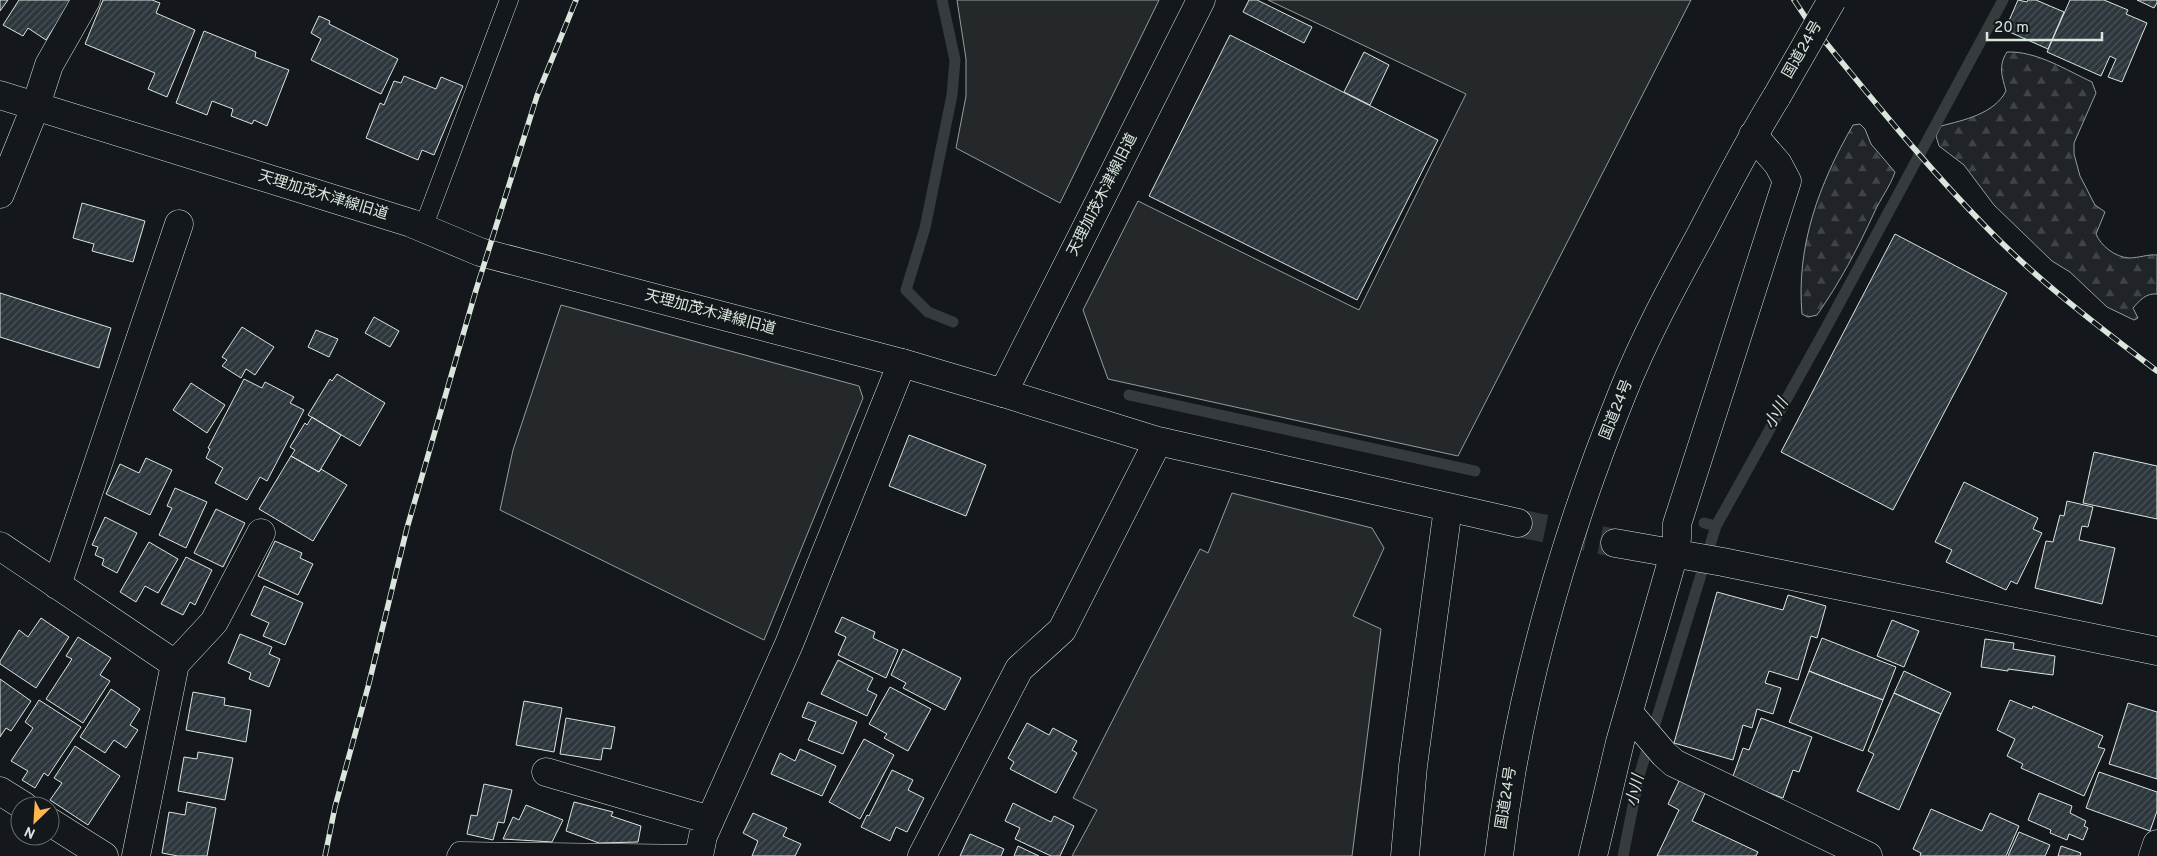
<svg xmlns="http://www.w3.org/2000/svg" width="2157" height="856" viewBox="0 0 2157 856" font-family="Overpass,'Noto Sans JP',sans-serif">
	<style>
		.forest { fill: url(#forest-firs); stroke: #939e99 }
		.parking { fill: #24282b; stroke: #939e99 }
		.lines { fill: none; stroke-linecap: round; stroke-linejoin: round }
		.stream { stroke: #363b3e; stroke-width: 11 }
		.building { fill: url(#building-hatch); stroke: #d8e6dc }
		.street-tunnel { stroke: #313739; stroke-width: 28; stroke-dasharray: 28 14; stroke-linecap: butt }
		.lane-casing { stroke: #d8e6dc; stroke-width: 19 }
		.street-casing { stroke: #d8e6dc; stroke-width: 29 }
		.secondary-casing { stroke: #d8e6dc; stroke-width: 29 }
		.highway-casing { stroke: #d8e6dc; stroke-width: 29 }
		.lane { stroke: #14181c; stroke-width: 18 }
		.street { stroke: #14181c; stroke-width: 28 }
		.secondary { stroke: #14181c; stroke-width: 28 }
		.highway { stroke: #14181c; stroke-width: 28 }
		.rail-casing { stroke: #d8e6dc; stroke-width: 5.5 }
		.rail { stroke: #14181c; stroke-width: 4; stroke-dasharray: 11; stroke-linecap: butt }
		.highway-bridge-casing { stroke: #d8e6dc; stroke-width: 29; stroke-linecap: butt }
		.highway-bridge { stroke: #14181c; stroke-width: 28 }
		.labels { text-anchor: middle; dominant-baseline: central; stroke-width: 4; stroke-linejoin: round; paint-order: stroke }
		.street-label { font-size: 15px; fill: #d8e6dc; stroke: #14181c }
		.water-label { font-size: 16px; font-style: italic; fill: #d8e6dc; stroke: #14181c }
	</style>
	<defs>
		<pattern id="forest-firs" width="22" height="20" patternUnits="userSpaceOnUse" patternTransform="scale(1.25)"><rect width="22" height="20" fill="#202428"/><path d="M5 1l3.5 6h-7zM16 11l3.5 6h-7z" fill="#404447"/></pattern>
		<pattern id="building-hatch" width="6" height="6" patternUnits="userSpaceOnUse" patternTransform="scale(1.25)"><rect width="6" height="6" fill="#2c363c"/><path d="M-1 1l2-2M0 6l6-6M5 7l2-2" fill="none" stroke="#4a5358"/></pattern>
	</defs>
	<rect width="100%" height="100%" fill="#14181c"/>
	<!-- forest -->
	<path class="forest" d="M2007 52C2037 51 2066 70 2092 82L2096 93 2074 143V154L2080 176 2095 205 2105 212 2096 234C2101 246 2115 257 2129 258 2139 258 2148 254 2157 255V294C2146 293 2140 300 2133 308L2138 318 2134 320 2107 307 2070 272 2052 261 1994 205 1964 165 1939 146 1936 136 1941 126C1964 120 1994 114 2006 91 2002 76 1998 66 2007 52Z
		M1860 124 1865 129 1871 144 1895 172C1890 187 1880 199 1874 213 1857 250 1840 282 1817 315L1808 317 1802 314C1796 246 1819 184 1853 125Z"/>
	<!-- parking -->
	<path class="parking" d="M957 0H1159L1060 203 956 148 966 96V59Z
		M1268 0H1691L1458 456 1108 379 1083 310 1138 201 1359 310 1466 94Z
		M561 305 859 386 863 398 764 640 500 510 513 450Z
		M1232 493 1372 528 1384 548 1353 616 1381 629 1352 856H1072L1097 810 1073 798 1200 549 1208 553Z"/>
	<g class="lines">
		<!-- stream -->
		<path class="stream" d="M942 0 955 60 952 95 925 228 906 290 928 312 953 322
			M1129 395 1475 471
			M1704 523 1716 526
			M1623 856 1639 776 1716 526 1826 328 2003 0"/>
	</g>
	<!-- building -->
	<path class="building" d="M0 0H8L0 11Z
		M19 0H72L46 40 28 28 23 36 3 25Z
		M103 0H152L160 3 156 13 195 30 167 97 148 89 155 73 85 44Z
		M1249 0H1257L1312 27 1304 43 1243 12Z
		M2018 0 2027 2 2028 0H2036L2064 12 2048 49 2005 30Z
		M2070 0H2104L2128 10 2126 14 2147 23 2122 82 2108 77 2116 59 2110 56 2101 76 2047 52Z
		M2137 0H2157V3L2154 8Z
		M319 16 330 21 329 24 398 59 381 94 311 60 321 39 311 33Z
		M204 31 256 52 255 57 289 70 267 126 254 120 252 124 231 116 233 109 212 101 207 115 176 103Z
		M1230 35 1438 140 1357 300 1149 196Z
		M1364 52 1389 65 1370 105 1344 92Z
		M404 76 436 89 441 77 463 86 434 155 422 150 418 160 366 138 380 103 384 105 394 81 401 83Z
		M82 203 145 221 133 262 92 251 94 244 73 238Z
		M1895 234 2007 293 1893 510 1781 452Z
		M0 293 111 328 99 368 0 337Z
		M374 317 399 331 390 347 365 333Z
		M242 327 274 347 255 375 246 369 241 378 222 366 227 360 222 357Z
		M316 330 338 339 329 357 308 347Z
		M337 374 385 403 360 446 308 415 330 379 332 381Z
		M244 379 262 388 265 382 294 397 290 403 304 410 267 481 260 477 247 500 215 483 223 468 206 458 210 449 208 448Z
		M191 383 225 405 207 433 173 410Z
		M312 417 341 435 319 472 291 456 295 450 290 447 305 423 307 425Z
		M909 435 986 465 966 516 889 486Z
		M2094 452 2157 466V519L2083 503Z
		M291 456 319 472 321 469 347 485 313 541 259 509Z
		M146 458 172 470 150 515 106 494 120 464 139 473Z
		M1964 482 2038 518 2033 529 2042 533 2017 584 2011 581 2006 590 1946 562 1952 550 1935 542Z
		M175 488 207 502 186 548 159 535 172 508 167 506Z
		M2067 501 2093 507 2088 527 2082 526 2079 540 2115 548 2102 604 2035 588 2046 541 2053 542 2060 515 2064 516Z
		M216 509 245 523 223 567 194 553Z
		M105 517 137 533 117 573 102 565 104 559 95 555 98 547 92 545Z
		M275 541 302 553 300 558 313 564 298 595 258 576Z
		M149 542 178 559 158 593 145 586 136 602 120 592Z
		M186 557 212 570 195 605 190 602 183 615 161 604Z
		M264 586 303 603 285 645 263 636 269 623 251 615Z
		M1717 592 1783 610 1788 595 1826 606 1817 638 1811 636 1798 680 1769 671 1765 683 1781 688 1773 714 1757 709 1752 728 1743 725 1733 760 1674 743Z
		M842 617 875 632 873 638 898 650 886 678 838 655 846 637 835 632Z
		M41 618 69 637 36 688 0 664V661L19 630 28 637Z
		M1892 620 1919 631 1904 667 1877 656Z
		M240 634 272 647 269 654 280 659 269 687 249 679 251 673 228 663Z
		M78 637 111 658 100 675 110 681 83 723 46 699 72 659 66 656Z
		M1822 638 1896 667 1883 700 1809 671Z
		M1985 639 2014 643 2013 649 2055 656 2053 675 2008 669V671L1981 667Z
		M903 649 961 678 945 710 903 688 906 683 891 675Z
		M838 660 873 678 867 690 877 695 867 716 821 694Z
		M1809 671 1883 700 1863 751 1789 722Z
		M1904 671 1951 693 1941 714 1894 693Z
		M0 679 31 701 11 731 6 728 0 737Z
		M890 687 931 709 908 751 884 738 887 734 869 724Z
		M111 689 140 709 130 725 138 730 126 748 114 740 105 753 80 737Z
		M193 692 225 698 224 705 251 710 246 742 186 730Z
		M1894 693 1941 714 1899 810 1857 791 1874 754 1868 751Z
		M39 700 81 727 48 776 44 773 35 788 22 780 28 771 11 761 33 728 25 722Z
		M2010 700 2032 709 2033 706 2103 736 2098 747 2105 749 2084 796 2021 768 2023 764 2007 756 2015 739 1997 730Z
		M524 701 562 708 554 752 516 745Z
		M808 702 857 722 843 754 808 740 816 722 802 717Z
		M2128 703 2157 712V779L2109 764Z
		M566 718 615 727 611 749 603 748 601 760 560 754Z
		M1761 718 1812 737 1799 772 1793 770 1783 798 1732 779 1743 748 1749 750Z
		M1027 723 1049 735 1053 728 1077 741 1072 750 1077 753 1056 793 1010 769 1014 762 1008 758Z
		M864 739 894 755 860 819 829 802Z
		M75 746 120 776 88 825 50 800 62 783 54 778Z
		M800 749 836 766 822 796 771 774 780 753 795 761Z
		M198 752 233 758 225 800 178 791 184 757 197 759Z
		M892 770 913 780 908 790 924 798 907 832 896 827 890 841 861 827 867 815 869 816Z
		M2099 772 2157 792V811L2150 831 2086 808Z
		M1681 777 1707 789 1692 821 1758 852 1756 856H1657L1679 810 1668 804Z
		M484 784 512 790 504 823 498 822 493 840 467 834 471 815 477 816Z
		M2039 793 2072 806 2070 813 2086 821 2084 826 2088 828 2083 840 2069 834 2067 840 2050 833 2051 830 2028 820Z
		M187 802 216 808 207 856H178L162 853 169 812 185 815Z
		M574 802 613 812 611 816 641 826 638 842 599 843 566 831Z
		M1013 803 1051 822 1054 816 1074 826 1060 856H1051L1015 839 1020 828 1005 821Z
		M526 805 563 820 552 842 503 839 513 817 519 820Z
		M1931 809 1982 831 1990 813 2019 826 2006 856H1920L1921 853 1913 849Z
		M753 813 787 828 783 836 801 844 795 856H752L758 841 743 833Z
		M2019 832 2050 845 2045 856H2008Z
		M970 834 1004 849 1001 856H960Z
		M1018 846 1039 856H1014Z
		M2061 846 2081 853 2080 856H2058Z"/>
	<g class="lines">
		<!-- street-tunnel -->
		<path class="street-tunnel" d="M1518 523 1615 543"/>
		<defs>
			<path id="lane" d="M423 228 509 0
				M456 856 459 851 699 854"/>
			<path id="street" d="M0 194 36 105 49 65 86 0
				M1003 393 1158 441 1518 523
				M1615 543 1723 562 2157 651
				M0 546 175 664
				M57 585 179 224
				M1629 713 1664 754 1674 763 1868 856
				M546 772 710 820
				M0 791 24 806
				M50 822 104 856
				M136 856 175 664 214 622 261 533
				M699 856 703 836 789 644 902 363
				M922 856 1019 669 1062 630 1158 441
				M1405 856 1413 766 1448 508
				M1593 856 1620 742 1674 554 1677 538V524L1787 181 1778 164 1753 135
				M2153 856 2157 844"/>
			<path id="secondary" d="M0 95 411 223 480 252 902 363 1003 393 1201 0"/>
			<path id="highway" d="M1499 856C1518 697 1562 543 1622 394 1644 339 1672 287 1700 236 1725 188 1749 141 1777 96"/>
		</defs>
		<!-- lane casing -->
		<use href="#lane" class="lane-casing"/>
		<!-- street casing -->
		<use href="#street" class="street-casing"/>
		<!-- secondary casing -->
		<use href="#secondary" class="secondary-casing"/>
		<!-- highway casing -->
		<use href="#highway" class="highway-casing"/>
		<!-- lane -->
		<use href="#lane" class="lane"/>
		<!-- street -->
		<use href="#street" class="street"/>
		<!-- secondary -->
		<use href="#secondary" class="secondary"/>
		<!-- highway -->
		<use href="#highway" class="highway"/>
		<defs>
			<path id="rail" d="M1794 0 1808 21C1866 91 1922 162 1986 227 2038 281 2098 326 2157 371
				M325 856 335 807 368 687 407 528 476 290 537 96 576 0"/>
		</defs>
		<!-- rail casing -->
		<use href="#rail" class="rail-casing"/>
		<!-- rail -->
		<use href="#rail" class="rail"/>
		<defs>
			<path id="highway-bridge" d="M1777 96 1832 0"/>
		</defs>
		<!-- highway-bridge casing -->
		<use href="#highway-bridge" class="highway-bridge-casing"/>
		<!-- highway-bridge -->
		<use href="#highway-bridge" class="highway-bridge"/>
	</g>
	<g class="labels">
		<!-- street labels -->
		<g class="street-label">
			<text transform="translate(1803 50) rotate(-60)">国道24号</text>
			<text transform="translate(1103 195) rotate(-63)">天理加茂木津線旧道</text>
			<text transform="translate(323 196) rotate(17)">天理加茂木津線旧道</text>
			<text transform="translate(710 313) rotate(15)">天理加茂木津線旧道</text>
			<text transform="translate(1617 410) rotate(-68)">国道24号</text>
			<text transform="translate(1507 798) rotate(-81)">国道24号</text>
		</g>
		<!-- water labels -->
		<g class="water-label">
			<text transform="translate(1777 414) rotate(-61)">小川</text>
			<text transform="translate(1636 791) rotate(-78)">小川</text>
		</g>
	</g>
	<!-- north arrow -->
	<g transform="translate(35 821) rotate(205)"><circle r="24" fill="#14181c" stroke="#626a69"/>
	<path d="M0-4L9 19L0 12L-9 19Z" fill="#ffb74d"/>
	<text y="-8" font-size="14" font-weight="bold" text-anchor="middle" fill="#d8e6dc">N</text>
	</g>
	<!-- scale -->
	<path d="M1987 32v8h115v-8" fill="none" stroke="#d8e6dc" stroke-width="2.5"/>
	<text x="1994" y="32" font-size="15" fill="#d8e6dc" stroke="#14181c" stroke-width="4" paint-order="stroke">20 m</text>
</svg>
